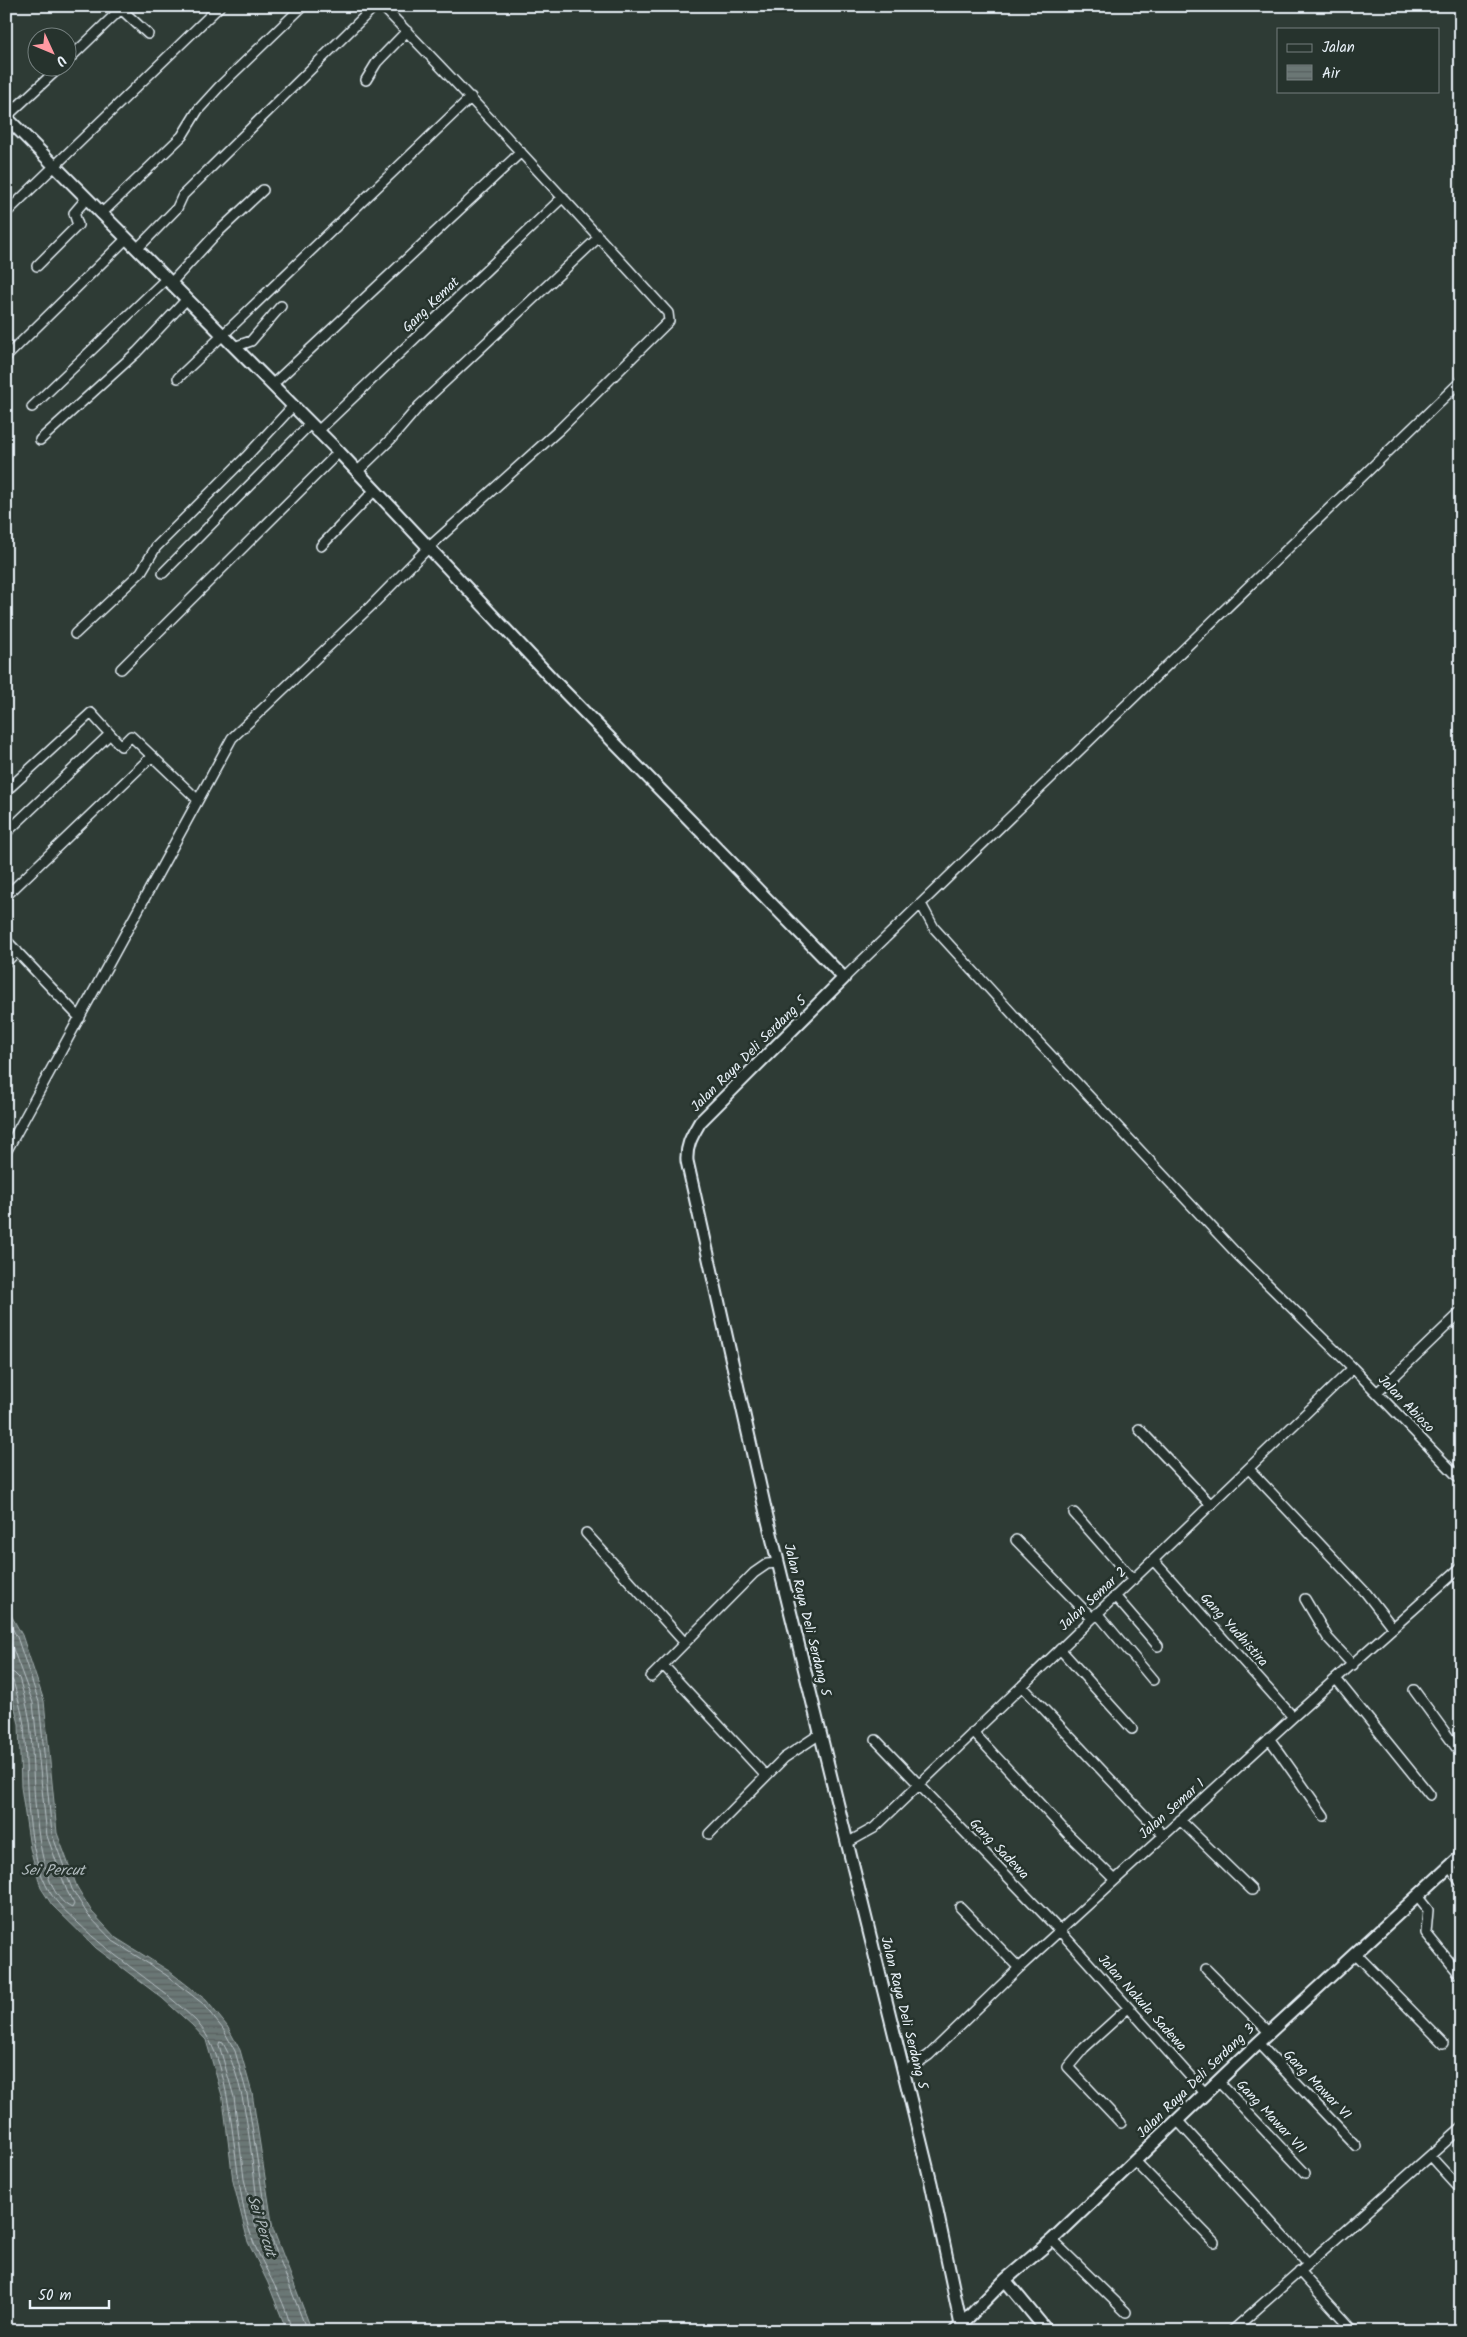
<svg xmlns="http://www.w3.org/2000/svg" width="1467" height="2337" viewBox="0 0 1467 2337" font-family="Kalam,sans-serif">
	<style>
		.water { fill: url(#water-rules); stroke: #9da8a9 }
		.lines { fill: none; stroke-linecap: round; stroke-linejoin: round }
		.shore { stroke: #b6c0c4; stroke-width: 1 }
		.minor-casing { stroke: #e8f1f8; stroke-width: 12 }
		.tertiary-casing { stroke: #e8f1f8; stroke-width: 15 }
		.minor { stroke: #26332d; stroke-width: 9 }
		.tertiary { stroke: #26332d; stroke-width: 11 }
		.labels { text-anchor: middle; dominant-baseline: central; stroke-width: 5; stroke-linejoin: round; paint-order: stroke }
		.street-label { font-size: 14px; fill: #e8f1f8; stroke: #26332d }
		.water-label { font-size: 15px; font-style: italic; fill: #b0babd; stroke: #26332d }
	</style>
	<defs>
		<pattern id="water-rules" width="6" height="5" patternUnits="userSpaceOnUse" patternTransform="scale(1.25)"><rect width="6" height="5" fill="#6b7775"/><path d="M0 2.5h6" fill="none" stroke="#586060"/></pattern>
	</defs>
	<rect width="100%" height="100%" fill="#2e3b35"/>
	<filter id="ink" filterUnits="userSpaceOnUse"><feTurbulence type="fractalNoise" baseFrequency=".02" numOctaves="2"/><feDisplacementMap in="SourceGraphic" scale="10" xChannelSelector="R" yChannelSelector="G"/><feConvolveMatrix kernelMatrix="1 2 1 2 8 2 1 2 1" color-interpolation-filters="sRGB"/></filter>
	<g filter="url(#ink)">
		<!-- water -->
		<path class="water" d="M6 1606 22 1635 44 1701 57 1833 77 1887 92 1912 116 1938 169 1971 206 2000 227 2026 240 2050 252 2093 273 2229 312 2331H287L268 2283 248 2242 233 2181 223 2099 206 2040 192 2025 162 1998 96 1948 52 1905 41 1888 30 1848 21 1787 19 1724 6 1673Z"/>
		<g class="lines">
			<!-- shore -->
			<path class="shore" d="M6 1617 17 1637 39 1702 52 1834 72 1889 88 1915 113 1941 166 1975 202 2003 223 2029 235 2051 247 2094 268 2230 307 2331
				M6 1630 33 1703 47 1836 67 1891 74 1904 72 1908C30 1890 35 1762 30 1722 28 1708 23 1692 19 1678L14 1673 6 1671
				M6 1677 13 1681C17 1695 22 1711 24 1725 28 1774 24 1840 46 1885 53 1900 65 1911 77 1922 114 1959 159 1984 196 2021 239 2066 229 2180 253 2241 263 2267 288 2304 291 2331
				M220 2042 223 2043C250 2091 251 2171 261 2226L259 2229 256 2227 244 2179 234 2097 219 2045Z"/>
			<defs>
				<path id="minor" d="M121 9 148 34
					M68 60 124 6
					M366 80 377 62 407 31
					M6 117 59 68
					M6 213 220 6
					M101 214 182 136 198 110 219 87 303 6
					M137 249 177 208 183 195 375 6
					M37 266 78 225 74 213 86 199
					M170 284 215 235 263 190
					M234 347 251 341 281 306
					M6 357 126 239
					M178 378 471 97
					M272 385 521 152
					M32 407 166 279
					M317 432 563 197
					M40 440 137 352 186 300
					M357 472 390 440 420 405 599 237
					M321 546 375 490
					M163 573 310 424
					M75 634 141 572 156 547 246 457 293 406
					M121 669 339 452
					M6 791 91 713 121 746 131 736 198 800
					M6 833 110 734
					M6 896 152 756
					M921 904 934 928 1029 1032 1237 1254 1353 1368 1461 1480
					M6 940 80 1018
					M6 962 17 951
					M844 978 1461 381
					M6 1152 232 738 371 606 429 547 559 430 669 321 668 313C574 210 480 106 382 6
					M1377 1393 1461 1312
					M1139 1429 1211 1505
					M1249 1469 1366 1593 1393 1628
					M1074 1513 1133 1580
					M586 1533 685 1643
					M1016 1540 1092 1618
					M1154 1561 1293 1717
					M1115 1596 1158 1646
					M1305 1599 1328 1638 1353 1665
					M1097 1613 1153 1680
					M1060 1649 1132 1729
					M663 1665 766 1776
					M651 1677 754 1573 767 1564 778 1563
					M1337 1680 1430 1795
					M1022 1686 1163 1835
					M1414 1690 1461 1754
					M973 1732 1069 1835 1115 1880
					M1269 1738 1324 1816
					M876 1740 1060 1931 1205 2093
					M1180 1820 1252 1890
					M709 1834 784 1758 820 1734
					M847 1843 874 1828 1353 1368
					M1449 1866 1461 1883
					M1417 1896 1428 1910 1426 1933 1461 1976
					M960 1907 1019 1968
					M1355 1953 1443 2043
					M1206 1969 1269 2032
					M1258 2043 1356 2146
					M903 2073 929 2055 1019 1968 1293 1717 1461 1567
					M1218 2081 1305 2173
					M1177 2120 1308 2263
					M1121 2123 1068 2067 1084 2048 1128 2008
					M1430 2156 1461 2190
					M1135 2161 1214 2242
					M1052 2240 1126 2312
					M1299 2271 1354 2331
					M1232 2331 1461 2128"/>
				<path id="tertiary" d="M6 117 339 452 556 683 844 978 700 1122C692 1136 686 1145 687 1161L766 1513 931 2183 961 2325
					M1005 2280 1047 2331
					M955 2331 1005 2280 1052 2240 1258 2043 1461 1856"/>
			</defs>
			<!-- minor casing -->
			<use href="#minor" class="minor-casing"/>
			<!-- tertiary casing -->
			<use href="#tertiary" class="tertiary-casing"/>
			<!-- minor -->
			<use href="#minor" class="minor"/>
			<!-- tertiary -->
			<use href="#tertiary" class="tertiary"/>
		</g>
	</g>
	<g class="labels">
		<!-- street labels -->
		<g class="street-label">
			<text transform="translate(431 305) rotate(-44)">Gang Kemat</text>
			<text transform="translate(749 1054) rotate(-45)">Jalan Raya Deli Serdang 5</text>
			<text transform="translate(1406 1404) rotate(46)">Jalan Abioso</text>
			<text transform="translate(1093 1599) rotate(-43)">Jalan Semar 2</text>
			<text transform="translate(807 1620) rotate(76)">Jalan Raya Deli Serdang 5</text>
			<text transform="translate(1234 1630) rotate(48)">Gang Yudhistira</text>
			<text transform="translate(1172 1809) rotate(-42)">Jalan Semar 1</text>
			<text transform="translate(999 1849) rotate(46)">Gang Sadewa</text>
			<text transform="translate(1142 2003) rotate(48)">Jalan Nakula Sadewa</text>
			<text transform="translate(904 2013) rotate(76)">Jalan Raya Deli Serdang 5</text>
			<text transform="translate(1196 2081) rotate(-44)">Jalan Raya Deli Serdang 3</text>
			<text transform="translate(1317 2085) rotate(46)">Gang Mawar VI</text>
			<text transform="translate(1271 2117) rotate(47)">Gang Mawar VII</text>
		</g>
		<!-- water labels -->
		<g class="water-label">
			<text x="53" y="1871">Sei Percut</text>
			<text transform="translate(261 2226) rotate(72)">Sei Percut</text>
		</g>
	</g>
	<!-- margin -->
	<rect width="1467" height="2337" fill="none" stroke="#26332d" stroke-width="25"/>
	<rect x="12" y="12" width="1442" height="2312" fill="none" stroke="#e8f1f8" stroke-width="2" filter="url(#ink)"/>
	<!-- legend -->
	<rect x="1277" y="28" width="162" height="65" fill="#26332d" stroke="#747f7e"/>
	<rect x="1287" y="44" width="25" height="8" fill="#26332d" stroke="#747f7e"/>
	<text x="1322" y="52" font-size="15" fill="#e8f1f8">Jalan</text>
	<rect x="1287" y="65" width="25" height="15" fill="url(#water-rules)" stroke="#747f7e"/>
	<text x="1322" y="78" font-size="15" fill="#e8f1f8">Air</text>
	<!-- north arrow -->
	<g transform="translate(52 52) rotate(134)"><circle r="24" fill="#26332d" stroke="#747f7e"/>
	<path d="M0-4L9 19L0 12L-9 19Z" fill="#ff9aa2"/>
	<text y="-8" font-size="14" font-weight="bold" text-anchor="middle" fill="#e8f1f8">U</text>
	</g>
	<!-- scale -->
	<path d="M30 2300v8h79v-8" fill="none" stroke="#e8f1f8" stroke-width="2.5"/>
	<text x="38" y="2300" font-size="15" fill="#e8f1f8" stroke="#26332d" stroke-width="4" paint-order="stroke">50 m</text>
</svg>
